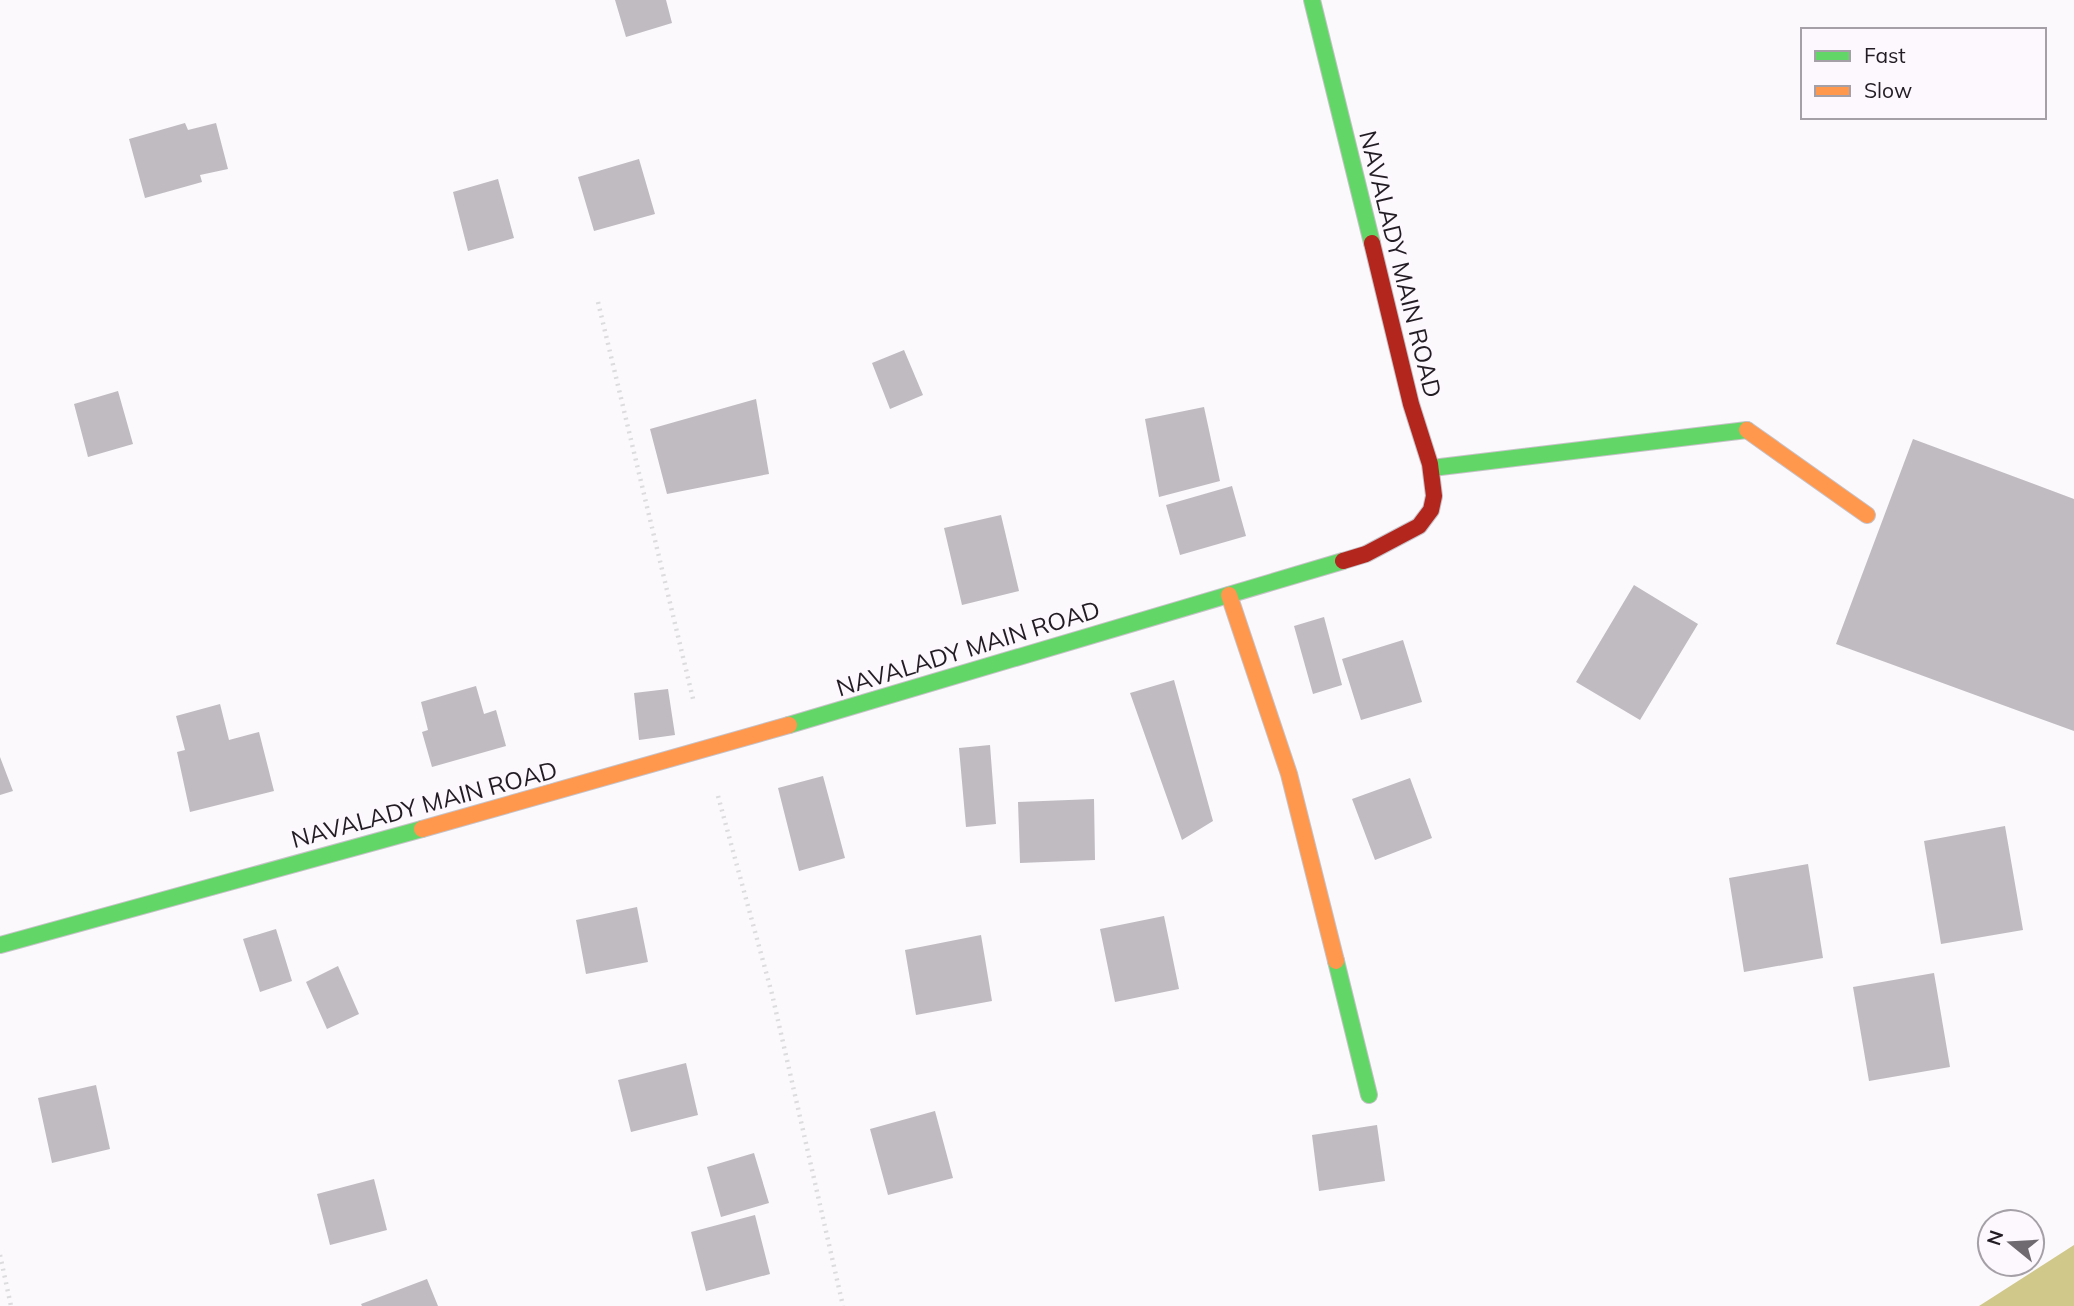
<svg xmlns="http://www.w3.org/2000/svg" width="2074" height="1306" viewBox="0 0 2074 1306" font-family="Mulish,sans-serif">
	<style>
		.water { fill: #d0c78b }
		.building { fill: #bfbbc1 }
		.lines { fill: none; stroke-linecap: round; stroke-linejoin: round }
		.fast-casing { stroke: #c6c2c8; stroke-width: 18 }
		.slow-casing { stroke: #c6c2c8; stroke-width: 18 }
		.jam-casing { stroke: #c6c2c8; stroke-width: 18 }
		.path { stroke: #dcdbdd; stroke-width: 4.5; stroke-dasharray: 2 5; stroke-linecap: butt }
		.fast { stroke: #63d668; stroke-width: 16 }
		.slow { stroke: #ff974d; stroke-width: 16 }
		.jam { stroke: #b3261e; stroke-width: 16 }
		.labels { text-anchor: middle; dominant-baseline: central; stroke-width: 7; stroke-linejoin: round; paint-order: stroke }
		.street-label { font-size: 24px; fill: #231c25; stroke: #fcf8fd }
	</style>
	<rect width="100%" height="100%" fill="#fbf9fc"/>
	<!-- water -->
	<path class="water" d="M2074 1245V1306H1979Z"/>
	<!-- building -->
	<path class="building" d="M615 0H666L672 23 626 37Z
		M185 123 188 130 216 123 228 169 200 175 202 182 145 198 129 139Z
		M639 159 655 214 594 231 578 177Z
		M498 179 514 238 468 251 453 192Z
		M904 350 923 395 890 409 872 363Z
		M118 391 133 444 88 457 74 404Z
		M756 399 769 474 667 494 650 429Z
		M1204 407 1220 481 1159 497 1145 419Z
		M1913 439 2074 499V731L1836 644Z
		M1232 486 1246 536 1180 555 1166 505Z
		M1001 515 1019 591 962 605 944 528Z
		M1634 585 1698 624 1640 720 1576 682Z
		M1324 617 1342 685 1313 694 1294 626Z
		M1403 640 1422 702 1361 720 1342 659Z
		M1174 680 1213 821 1182 840 1130 693Z
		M476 686 484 714 496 710 506 746 432 767 422 732 428 730 421 702Z
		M668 689 675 735 639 740 634 693Z
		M220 704 229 740 259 732 274 791 190 812 177 752 185 750 176 716Z
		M990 745 996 824 966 827 959 748Z
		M0 757 13 791 0 795Z
		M823 776 845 858 799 871 778 788Z
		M1410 778 1432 838 1375 860 1352 799Z
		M1094 799 1095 860 1020 863 1018 802Z
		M2005 826 2023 930 1941 944 1924 841Z
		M1808 864 1823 958 1744 972 1729 878Z
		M637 907 648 962 586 974 576 920Z
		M1164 916 1179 989 1115 1002 1100 929Z
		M276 929 292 981 260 992 243 939Z
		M981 935 992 1001 916 1015 905 950Z
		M338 966 359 1014 327 1029 306 982Z
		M1934 973 1950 1067 1869 1081 1853 987Z
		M686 1063 698 1115 631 1132 618 1080Z
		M96 1085 110 1149 52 1163 38 1098Z
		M935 1111 953 1178 888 1195 870 1129Z
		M1377 1125 1385 1181 1319 1191 1312 1135Z
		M754 1153 769 1203 721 1217 707 1167Z
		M374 1179 387 1230 330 1245 317 1194Z
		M755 1215 770 1274 706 1291 691 1232Z
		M427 1279 438 1306H362L361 1304Z"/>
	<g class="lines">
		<defs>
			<path id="fast" d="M1312 0 1372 243
				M1432 468 1747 430
				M789 725 1343 561
				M0 945 422 829
				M1336 961 1369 1095"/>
			<path id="slow" d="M1747 430 1867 515
				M1229 595 1289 774 1336 961
				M422 829 789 725"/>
			<path id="jam" d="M1343 561 1366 554 1419 526 1431 510 1434 496 1430 464 1411 404 1372 243"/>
		</defs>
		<!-- fast casing -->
		<use href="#fast" class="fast-casing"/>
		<!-- slow casing -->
		<use href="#slow" class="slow-casing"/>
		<!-- jam casing -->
		<use href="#jam" class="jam-casing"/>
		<!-- path -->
		<path class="path" d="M598 302 694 703
			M718 796 772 994 843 1306
			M0 1255 11 1306"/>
		<!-- fast -->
		<use href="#fast" class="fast"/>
		<!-- slow -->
		<use href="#slow" class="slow"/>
		<!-- jam -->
		<use href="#jam" class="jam"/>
	</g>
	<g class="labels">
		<!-- street labels -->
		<g class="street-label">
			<text transform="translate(1401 264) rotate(76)">NAVALADY MAIN ROAD</text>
			<text transform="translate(968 648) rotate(-17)">NAVALADY MAIN ROAD</text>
			<text transform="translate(424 804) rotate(-15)">NAVALADY MAIN ROAD</text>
		</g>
	</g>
	<!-- legend -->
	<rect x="1801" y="28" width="245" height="91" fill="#fcf8fd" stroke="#a5a0a7" stroke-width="2"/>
	<rect x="1815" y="51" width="35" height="10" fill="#63d668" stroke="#a5a0a7" stroke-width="2"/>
	<text x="1864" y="63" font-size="21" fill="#231c25">Fast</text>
	<rect x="1815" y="86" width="35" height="10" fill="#ff974d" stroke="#a5a0a7" stroke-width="2"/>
	<text x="1864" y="98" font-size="21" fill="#231c25">Slow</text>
	<!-- north arrow -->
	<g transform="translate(2011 1243) rotate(288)"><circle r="33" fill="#fcf8fd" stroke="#a5a0a7" stroke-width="2"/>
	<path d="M0-5L12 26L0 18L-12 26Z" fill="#6f6970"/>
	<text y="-10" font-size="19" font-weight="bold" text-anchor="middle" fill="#231c25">N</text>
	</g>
</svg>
